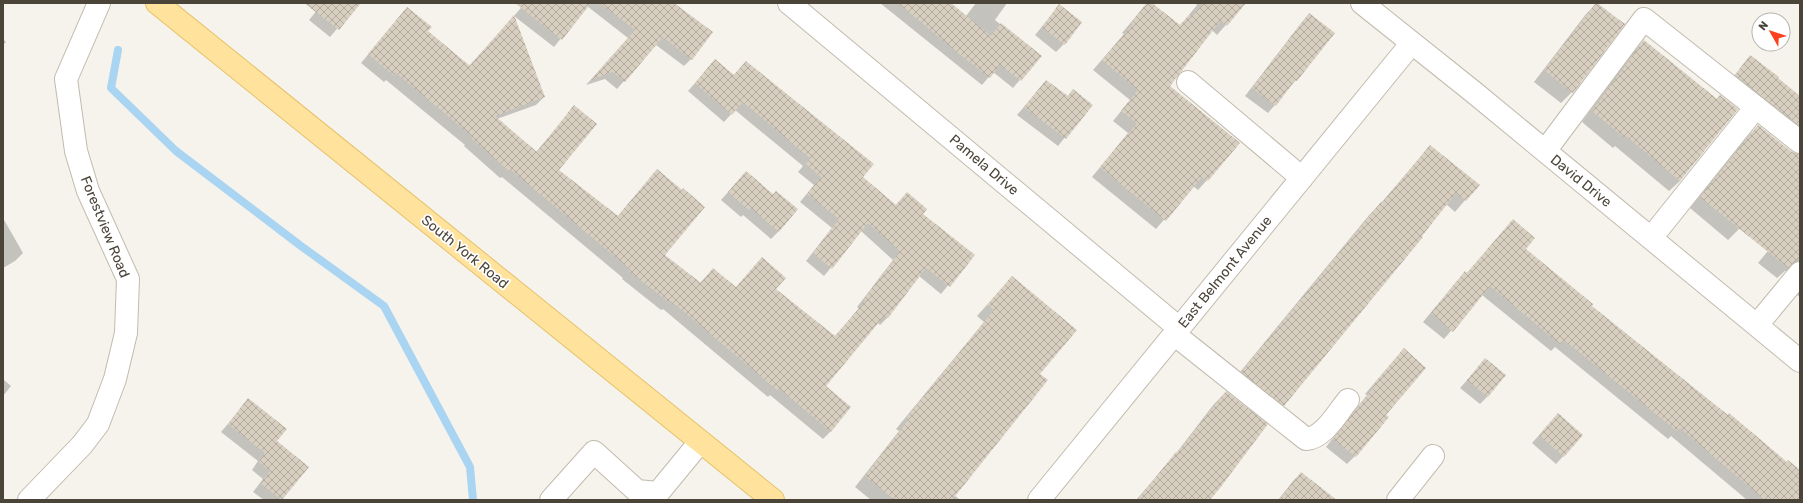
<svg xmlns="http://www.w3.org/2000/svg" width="1803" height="503" viewBox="0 0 1803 503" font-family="Rubik,sans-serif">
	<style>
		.shadow { fill: #0003 }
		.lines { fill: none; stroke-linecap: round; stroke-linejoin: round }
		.stream { stroke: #a9d4f2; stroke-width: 8 }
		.building { fill: url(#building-cross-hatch) }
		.minor-casing { stroke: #c2bbae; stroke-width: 24 }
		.major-casing { stroke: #e6c16a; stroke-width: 24 }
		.minor { stroke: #fff; stroke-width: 22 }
		.major { stroke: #ffe39c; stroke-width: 22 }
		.labels { text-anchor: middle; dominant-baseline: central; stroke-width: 3.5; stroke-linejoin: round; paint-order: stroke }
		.street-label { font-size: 14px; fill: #4b4439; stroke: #fff }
	</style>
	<defs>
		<pattern id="building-cross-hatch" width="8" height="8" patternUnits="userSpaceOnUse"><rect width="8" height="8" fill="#d8cfc1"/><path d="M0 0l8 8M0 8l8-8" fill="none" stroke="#b1aa9e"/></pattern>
	</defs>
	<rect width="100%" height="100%" fill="#f6f3ec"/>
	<!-- shadow -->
	<path class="shadow" d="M323 3H359L330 37 309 20Z
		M525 3H673L691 59 684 66 656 45 617 89 605 79 586 85 628 38 587 6 554 47 514 16Z
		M880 3H950L966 16 976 3H1007L995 20 1040 56 1013 88 993 72 982 85Z
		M1147 3H1150L1180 26 1197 5 1194 3H1245L1217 35 1212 30 1168 86 1207 180 1198 190 1193 186 1156 229 1092 177 1128 133 1113 121 1130 100 1093 70 1124 34 1122 33Z
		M1597 3 1624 24 1572 92 1561 103 1534 82 1586 14Z
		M1059 6 1064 44 1056 52 1035 35Z
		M407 8 427 31 469 66 507 24 544 97 536 105 497 119 536 152 574 107 558 170 617 217 657 170 663 255 700 283 713 269 735 288 774 290 835 336 859 309 857 307 893 260 861 231 824 276 806 261 832 228 800 202 814 185 798 172 803 166 735 110 724 122 688 91 715 60 733 76 746 62 862 177 895 206 907 193 921 214 973 255 941 294 919 276 888 317 880 325 878 323 825 386 831 431 823 439 770 395 768 397 663 309 661 310 622 279 623 278 502 177 500 178 464 146 465 145 386 80 384 82 361 63Z
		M1309 14 1296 80 1268 113 1245 96 1302 22Z
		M3 39 6 42 3 45Z
		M1644 41 1717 100 1680 181 1669 191 1615 146 1613 148 1582 122 1633 52Z
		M1750 57 1800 97V140L1728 83Z
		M1046 81 1067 97 1073 90 1091 105 1058 146 1017 115Z
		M1758 126 1792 153 1797 155 1739 229 1728 240 1690 208 1747 137Z
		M1430 146 1478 185 1455 212 1446 204 1283 405 1272 416 1231 383 1370 214 1381 203Z
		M746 172 779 231 771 239 743 215 741 217 721 200Z
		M1800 212V277L1791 271H1785L1777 278 1758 263Z
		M3 218 23 253 15 261 3 268Z
		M1513 221 1524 249 1590 306 1787 463 1800 471V500H1747L1671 436 1668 439 1555 347 1551 351 1482 295 1444 339 1423 322 1457 281 1465 273 1466 274Z
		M1012 277 1039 374 954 495 959 499 958 500H871L855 487 899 431 896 429 984 322 977 316Z
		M1800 290V297L1797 295Z
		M1397 357 1385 415 1355 456 1347 464 1326 447 1367 395 1365 394Z
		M1485 360 1488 396 1480 404 1460 388Z
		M3 379 11 386 3 396Z
		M1225 393 1208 500H1136L1174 456 1214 404Z
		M248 400 276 442 307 467 281 500H264L253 492 263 479 252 470 258 461 221 432Z
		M1558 414 1582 436 1556 464 1532 443Z
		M1301 473 1315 500H1278L1293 481Z"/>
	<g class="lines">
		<!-- stream -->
		<path class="stream" d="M118 50 111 88 176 151 301 246 384 306 470 467 473 500"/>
	</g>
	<!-- building -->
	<path class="building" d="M304 3H361L339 30Z
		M515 3H591L562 40Z
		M600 3H674L713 32 692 60 663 37 625 82 613 72 591 80 635 30Z
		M898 3H951L991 36 1001 23 1042 56 1021 81 1000 65 990 78 958 53Z
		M1147 3H1152L1180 25 1190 14 1193 16 1202 5 1200 3H1246L1227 26 1221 20 1170 86 1240 143 1208 181 1202 177 1166 221 1100 167 1137 123 1121 111 1138 90 1102 60 1133 24 1131 23Z
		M1596 3 1625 24 1573 93 1544 70Z
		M1059 4 1082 22 1065 45 1042 27Z
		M407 7 432 27 428 31 470 66 514 15 545 97 495 116 537 152 574 105 597 124 559 170 618 216 657 169 682 190 683 188 705 207 665 255 701 283 713 268 736 287 762 257 786 278 776 289 835 336 866 300 864 299 900 251 868 223 832 269 813 253 839 219 807 194 821 177 806 164 810 158 743 102 732 115 695 83 715 59 734 75 746 61 874 164 863 177 896 205 907 192 927 209 923 214 975 255 950 287 926 268 888 318 885 315 826 386 851 407 831 432 779 388 777 390 671 301 670 303 629 271 630 269 510 169 509 171 471 138 472 136 395 72 393 75 368 54Z
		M1309 13 1335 33 1297 81 1295 80 1276 106 1252 88Z
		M1644 40 1717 99 1720 95 1738 109 1680 181 1626 136 1625 138 1592 111Z
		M1750 55 1779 77 1778 78 1800 96V126L1735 75Z
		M1046 80 1068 96 1073 89 1093 105 1066 139 1024 107Z
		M1758 125 1792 152 1800 154V257L1788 268 1700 197Z
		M1430 145 1480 185 1466 201 1456 193 1422 236 1423 237 1284 406 1241 372 1381 202 1382 203Z
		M746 171 773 194 776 191 798 209 779 232 751 208 749 210 728 192Z
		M1513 219 1535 238 1526 249 1593 304 1592 306 1728 415 1729 413 1787 462 1788 460 1800 470V500H1765L1680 428 1677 431 1564 340 1560 344 1490 286 1453 332 1431 313 1465 271 1467 273Z
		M1012 276 1077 330 1040 374 1048 380 952 500H895L865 476 909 419 907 417 994 310 987 305Z
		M1404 348 1426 368 1386 415 1389 417 1356 457 1333 439 1374 387 1372 386Z
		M1485 358 1506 375 1488 397 1467 380Z
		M1226 391 1268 424 1220 488 1210 500H1137L1176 452 1177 453Z
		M248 398 287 429 277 441 309 467 282 500 260 483 270 471 259 462 265 453 228 424Z
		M1558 413 1583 435 1564 457 1539 435Z
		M1301 472 1337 500H1279Z"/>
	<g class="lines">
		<defs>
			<path id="minor" d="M789 3 1179 328
				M1362 3 1471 90 1800 361
				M1188 82 1302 178
				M1545 151 1644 19 1800 142
				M1651 238 1756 107
				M1757 325 1800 273
				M1174 334 1306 439C1324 438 1337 413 1348 400
				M29 500 82 445 98 424 115 379 126 333 128 279 88 191 76 151 66 79 99 3
				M551 500 594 452 637 491 658 493 700 442
				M1039 500 1411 44
				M1398 500 1433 456"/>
			<path id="major" d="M157 3 773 500"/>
		</defs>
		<!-- minor casing -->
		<use href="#minor" class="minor-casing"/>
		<!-- major casing -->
		<use href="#major" class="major-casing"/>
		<!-- minor -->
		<use href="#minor" class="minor"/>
		<!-- major -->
		<use href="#major" class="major"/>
	</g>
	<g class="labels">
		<!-- street labels -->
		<g class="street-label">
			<text transform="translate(984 165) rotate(40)">Pamela Drive</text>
			<text transform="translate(1581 181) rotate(39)">David Drive</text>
			<text transform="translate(105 227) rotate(68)">Forestview Road</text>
			<text transform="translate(465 252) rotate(39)">South York Road</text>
			<text transform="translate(1225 272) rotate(-51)">East Belmont Avenue</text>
		</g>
	</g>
	<!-- border -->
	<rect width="1803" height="503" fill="none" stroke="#4b4439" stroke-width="8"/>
	<!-- north arrow -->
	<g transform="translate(1771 32) rotate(309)"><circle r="19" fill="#ffffff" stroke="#b7b4b0"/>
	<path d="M0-3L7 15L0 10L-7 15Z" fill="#fc3f1d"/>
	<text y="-6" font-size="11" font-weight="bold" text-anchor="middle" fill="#4b4439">N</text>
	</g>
</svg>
